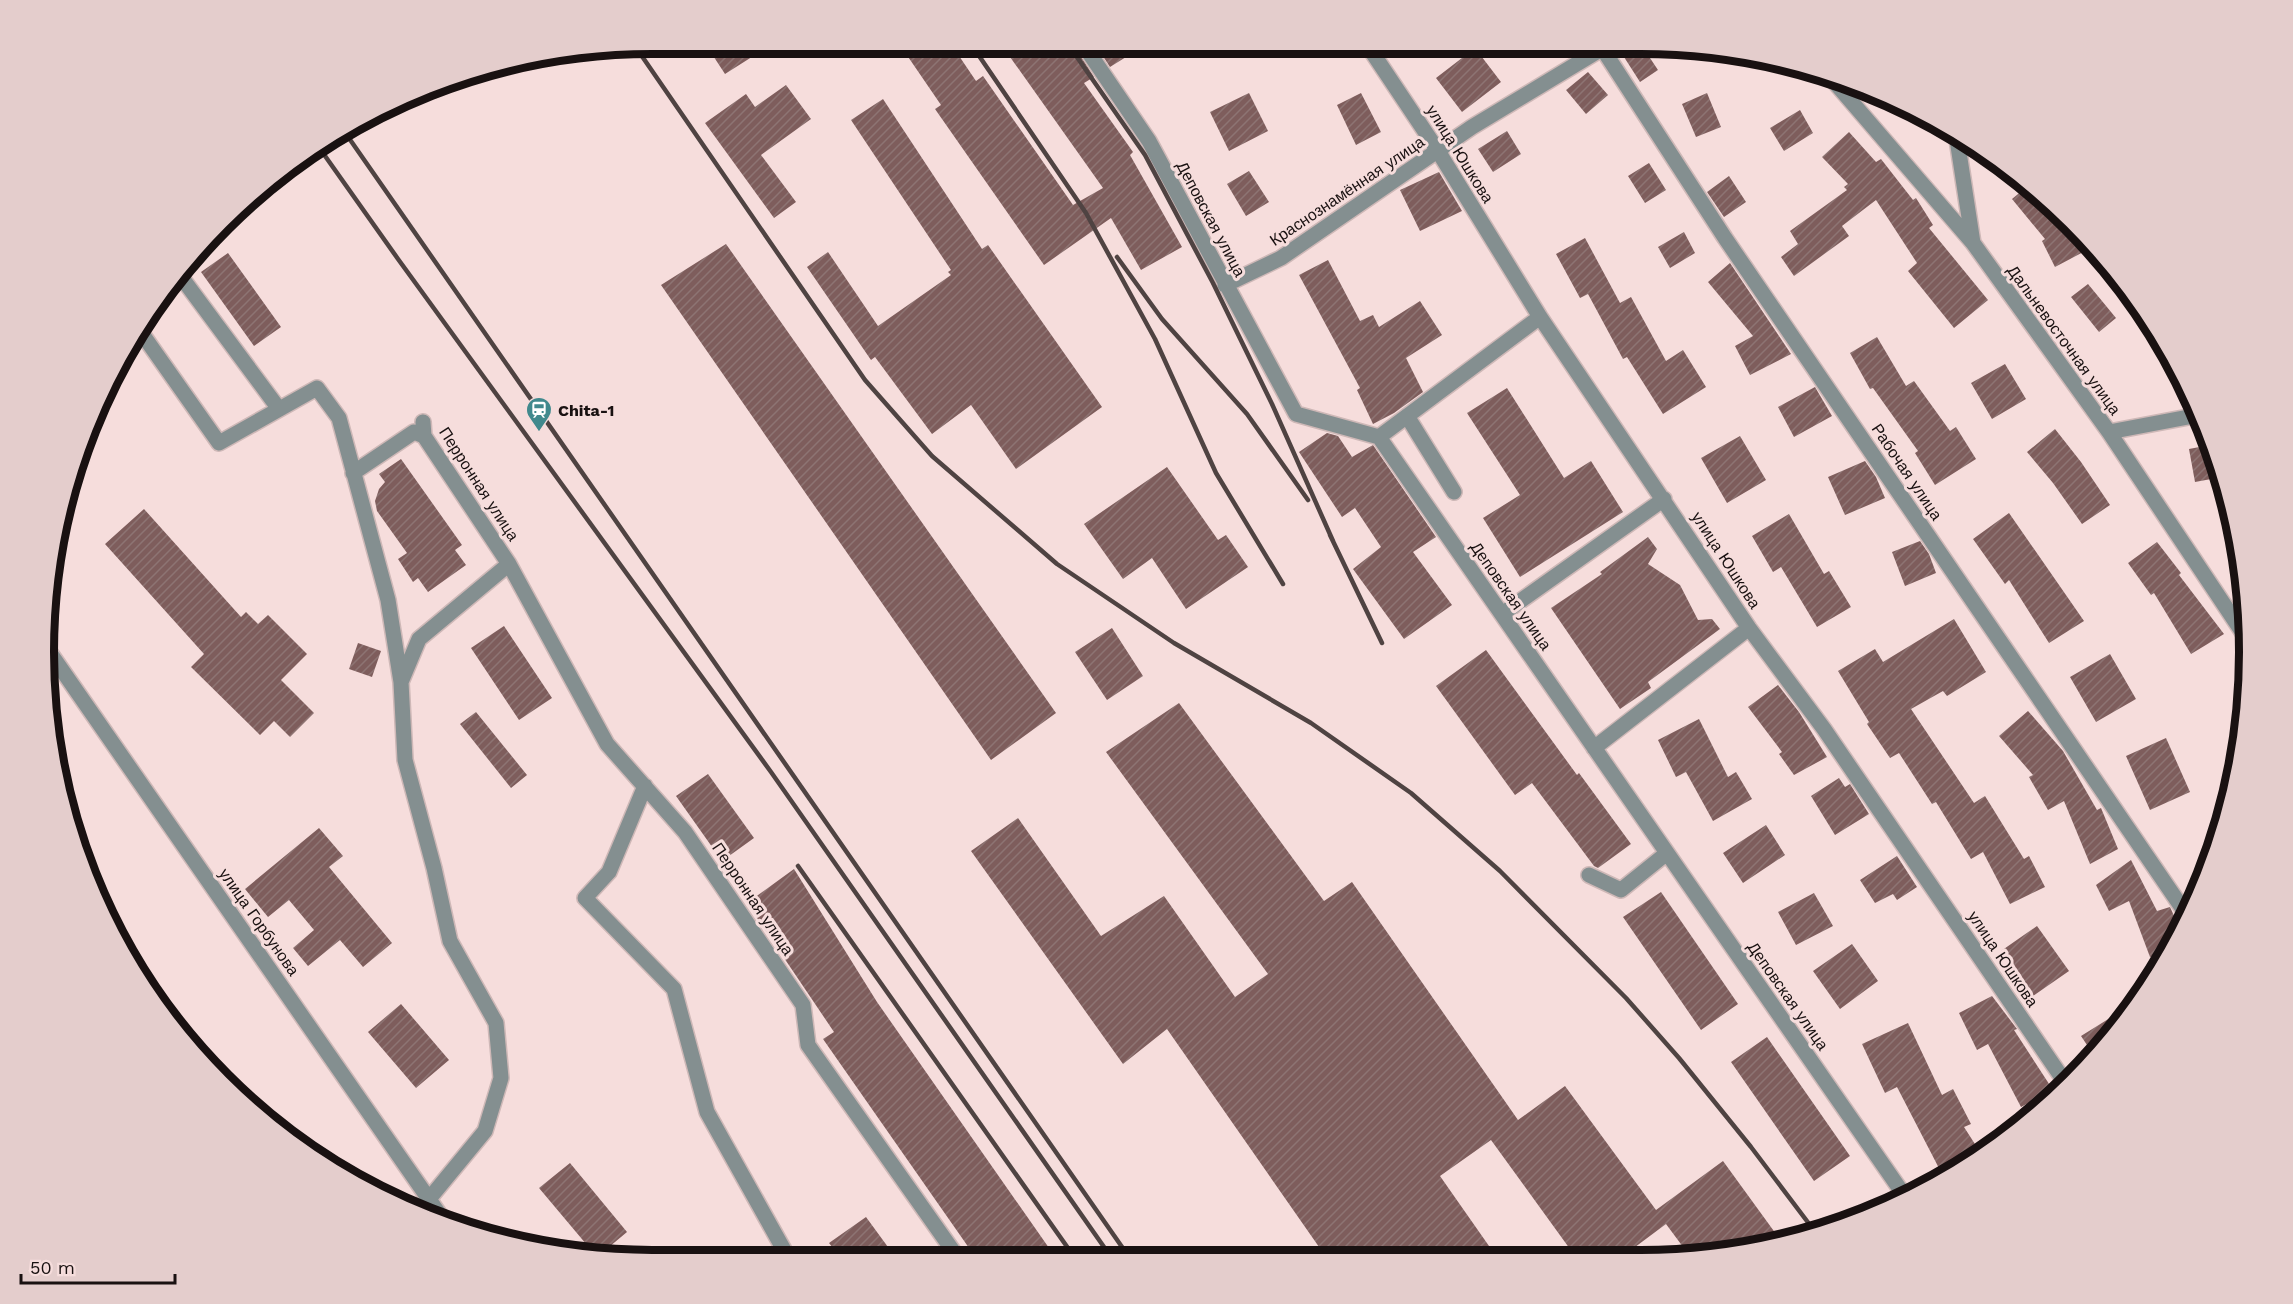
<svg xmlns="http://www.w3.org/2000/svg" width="2293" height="1304" viewBox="0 0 2293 1304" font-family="'Work Sans',sans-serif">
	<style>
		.building { fill: url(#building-hatch) }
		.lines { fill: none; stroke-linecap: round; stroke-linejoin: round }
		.minor-casing { stroke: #ceb8b7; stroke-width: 18 }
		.minor { stroke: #848f90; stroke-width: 15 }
		.rail { stroke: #4f4342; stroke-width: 4.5 }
		.labels { text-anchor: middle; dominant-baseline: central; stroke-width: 6; stroke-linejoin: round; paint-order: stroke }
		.street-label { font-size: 16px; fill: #191111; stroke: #f6dddc }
		.poi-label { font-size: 16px; font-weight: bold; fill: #191111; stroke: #f6dddc; text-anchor: start }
		.rim { fill: none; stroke: #191111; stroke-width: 8 }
	</style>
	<defs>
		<pattern id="building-hatch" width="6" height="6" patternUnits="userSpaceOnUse" patternTransform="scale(1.5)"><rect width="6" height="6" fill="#7e5d5c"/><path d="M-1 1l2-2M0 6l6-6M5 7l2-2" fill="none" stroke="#8d7473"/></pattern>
	</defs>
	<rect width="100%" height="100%" fill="#f6dddc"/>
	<!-- building -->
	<path class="building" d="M1642 46 1658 70 1640 82 1624 57Z
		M953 47 976 81 983 76 1073 205 1103 188 1003 47H1075L1094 77 1084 83 1133 152 1130 155 1182 247 1141 270 1111 218 1044 265 935 109 941 105 902 48Z
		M1097 47H1142L1110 67Z
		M708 48H766L725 74Z
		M1475 48 1501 82 1462 112 1436 78Z
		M1588 72 1608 95 1586 114 1566 90Z
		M786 85 811 119 761 155 796 202 774 218 705 123 746 94 755 107Z
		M1249 93 1268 131 1229 151 1210 112Z
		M1361 93 1381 132 1356 145 1337 105Z
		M1707 93 1721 127 1696 137 1682 104Z
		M883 99 982 249 988 245 1102 407 1016 469 971 405 932 434 875 357 871 360 807 267 828 252 878 326 951 275 948 272 951 270 851 120Z
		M1800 110 1813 133 1784 151 1770 128Z
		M1507 131 1521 154 1493 172 1478 149Z
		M1849 132 1876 162 1881 159 1913 200 1916 198 1933 225 1929 228 1988 300 1954 328 1908 271 1917 263 1876 200 1842 226 1849 236 1794 276 1781 257 1798 244 1790 231 1847 190 1844 187 1848 184 1822 157Z
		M1649 163 1666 190 1645 203 1628 176Z
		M1249 171 1269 202 1246 216 1227 184Z
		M1439 172 1462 211 1420 231 1400 190Z
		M1729 176 1746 202 1724 217 1707 192Z
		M2029 185 2042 195 2083 238 2089 249 2055 267 2042 241 2045 239 2012 199Z
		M1684 232 1695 253 1670 268 1658 247Z
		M1585 238 1620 303 1631 297 1666 361 1683 350 1706 387 1663 414 1627 357 1623 359 1588 294 1580 298 1556 254Z
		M726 244 1056 713 991 760 661 285Z
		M228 253 281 327 254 346 201 272Z
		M1328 260 1360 321 1373 315 1379 327 1420 301 1442 335 1406 358 1423 392 1394 413 1373 424 1357 390 1360 388 1299 275Z
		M1730 263 1791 354 1750 375 1735 346 1753 336 1708 282Z
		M2088 284 2116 318 2099 332 2071 297Z
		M1877 337 1906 386 1914 381 1950 431 1956 427 1976 459 1935 485 1915 453 1918 451 1873 388 1870 389 1850 353Z
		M2005 364 2026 399 1992 419 1971 383Z
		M1815 387 1832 416 1794 437 1778 407Z
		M1507 388 1564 478 1591 461 1623 512 1520 577 1483 518 1520 495 1467 413Z
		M2055 429 2081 462 2110 505 2082 524 2053 483 2027 452Z
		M1327 433 1338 436 1352 457 1373 445 1436 537 1413 552 1452 605 1404 639 1353 569 1381 547 1355 508 1342 517 1299 452Z
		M1740 436 1766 480 1727 503 1701 458Z
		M2210 445 2222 477 2195 482 2189 449Z
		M401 459 462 545 455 550 466 565 428 592 418 578 413 582 398 559 407 553 377 511 375 501 379 489 385 482 379 474Z
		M1865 461 1876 477 1885 498 1845 515 1828 477Z
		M1167 467 1218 540 1226 535 1248 567 1186 609 1152 558 1123 579 1084 524Z
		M144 509 241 617 246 612 258 624 268 615 307 654 281 680 314 713 290 737 274 721 260 735 191 667 204 654 105 544Z
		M2009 513 2084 621 2049 643 2009 580 2005 584 1973 539Z
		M1789 514 1824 574 1829 571 1851 607 1817 627 1781 567 1773 572 1752 536Z
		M1648 537 1657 549 1648 564 1680 585 1698 620 1712 619 1720 629 1648 682 1651 688 1620 709 1551 608 1602 574 1600 572Z
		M1920 541 1929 554 1936 573 1905 586 1892 552Z
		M2157 542 2181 573 2179 575 2224 634 2191 654 2154 593 2151 595 2128 563Z
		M1954 619 1986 672 1947 696 1943 691 1911 709 1974 803 1985 796 2024 859 2029 856 2045 887 2010 904 1983 852 1971 859 1936 802 1932 804 1899 753 1890 758 1867 724 1869 722 1838 671 1875 649 1883 662Z
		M504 626 552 698 519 720 471 648Z
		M1112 628 1143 676 1107 700 1075 652Z
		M358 643 381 651 372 677 349 669Z
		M1486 650 1577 775 1579 773 1631 844 1598 868 1594 866 1532 783 1515 795 1436 686Z
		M2110 654 2136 699 2096 722 2070 677Z
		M1778 685 1799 712 1827 757 1794 775 1779 754 1782 752 1748 707Z
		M1179 703 1324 901 1352 882 1518 1120 1565 1086 1656 1210 1723 1161 1781 1241 1720 1255H1689L1666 1224 1623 1256H1575L1491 1140 1440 1176 1496 1256 1326 1257 1167 1029 1123 1064 971 851 1018 818 1101 936 1164 896 1235 997 1268 974 1106 752Z
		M2028 711 2063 751 2097 810 2101 808 2118 849 2090 864 2064 801 2048 810 2029 777 2033 775 1999 736Z
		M476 712 527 775 511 788 460 724Z
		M1699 719 1728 777 1736 772 1752 799 1713 821 1686 772 1676 777 1658 740Z
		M2166 738 2190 792 2150 810 2126 756Z
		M708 774 754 838 722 861 676 796Z
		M1839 778 1845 787 1850 784 1869 814 1835 835 1811 796Z
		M1766 825 1785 855 1743 883 1723 853Z
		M319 828 343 856 329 867 392 943 363 967 340 940 308 966 293 948 314 930 289 900 268 917 245 889Z
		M1897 856 1917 887 1897 900 1893 894 1875 903 1860 880Z
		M2131 860 2157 911 2170 907 2180 929 2171 950 2150 957 2129 901 2109 911 2096 885Z
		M794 869 877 1002 1056 1258H976L823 1039 834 1032 747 903Z
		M1661 892 1738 1004 1701 1030 1623 917Z
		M1814 893 1833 926 1796 945 1778 912Z
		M2037 926 2069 971 2033 996 2001 951Z
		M1852 944 1878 981 1840 1009 1813 971Z
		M1992 996 2017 1029 2014 1030 2053 1090 2021 1107 1988 1044 1977 1050 1959 1013Z
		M401 1004 449 1060 416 1088 368 1032Z
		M2126 1008 2127 1010 2093 1054 2081 1036Z
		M1908 1023 1942 1095 1953 1089 1971 1124 1964 1127 1982 1155 1943 1176 1897 1087 1885 1093 1862 1044Z
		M1767 1037 1850 1156 1814 1181 1731 1062Z
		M570 1163 627 1232 597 1257 539 1188Z
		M866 1217 896 1258H841L829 1243Z"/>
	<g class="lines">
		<defs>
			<path id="minor" d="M1368 46 1438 151 1540 317 1749 628 1824 729 2067 1085
				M1085 47 1149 141 1296 414 1379 437 1904 1195
				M1602 48 1725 238 2187 915
				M1831 78 1973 243 2109 432 2247 639
				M1956 133 1973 243
				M179 274 279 409
				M1225 285 1281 258 1472 127 1608 45
				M138 328 219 443 317 388 339 418 388 600 401 682
				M1407 416 1454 492
				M423 422 424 436 509 564
				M2109 432 2199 415
				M1379 437 1540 317
				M353 473 414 432 424 436
				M1502 614 1664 499
				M46 647 442 1218
				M1594 748 1749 628
				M645 786 609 872 585 898 674 989 707 1112 789 1259
				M1589 875 1621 890 1667 853
				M429 1199 485 1131 501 1078 496 1023 450 941 434 868 405 760 401 682 419 639 509 564 607 744 685 832 803 1005 808 1045 958 1258"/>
		</defs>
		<!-- minor casing -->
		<use href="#minor" class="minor-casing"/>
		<!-- minor -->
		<use href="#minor" class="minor"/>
		<!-- rail -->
		<path class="rail" d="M973 47 1086 213 1155 339 1216 473 1283 584
			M1070 47 1145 155 1213 283 1272 404 1333 541
			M637 49 865 380 932 456 1057 564 1174 643 1311 723 1411 793 1500 871 1626 998 1679 1058 1751 1147 1816 1233
			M344 131 1129 1257
			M318 146 398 259 771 772 1111 1257
			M1117 257 1162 319 1247 414 1308 500
			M1330 535 1382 643
			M798 866 1075 1258"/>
	</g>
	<!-- icons -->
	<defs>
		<symbol id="station-pin" viewBox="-11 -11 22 30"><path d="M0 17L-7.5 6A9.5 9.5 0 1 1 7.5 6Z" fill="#41898d" stroke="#f6dddc"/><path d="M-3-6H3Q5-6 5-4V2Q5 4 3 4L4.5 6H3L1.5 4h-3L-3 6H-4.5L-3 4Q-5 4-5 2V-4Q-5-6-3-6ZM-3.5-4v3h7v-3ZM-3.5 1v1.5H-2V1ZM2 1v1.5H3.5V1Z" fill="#fff"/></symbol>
	</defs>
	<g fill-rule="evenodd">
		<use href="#station-pin" x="524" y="395" width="30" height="40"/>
	</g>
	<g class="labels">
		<!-- street labels -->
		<g class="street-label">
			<text transform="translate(1460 154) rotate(58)">улица Юшкова</text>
			<text transform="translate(1347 191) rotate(-34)">Краснознамённая улица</text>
			<text transform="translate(1211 219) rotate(62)">Деповская улица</text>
			<text transform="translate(2064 340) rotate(54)">Дальневосточная улица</text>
			<text transform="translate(1907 472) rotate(56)">Рабочая улица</text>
			<text transform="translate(479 484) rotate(57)">Перронная улица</text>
			<text transform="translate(1726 560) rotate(57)">улица Юшкова</text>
			<text transform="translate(1511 596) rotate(55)">Деповская улица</text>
			<text transform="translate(753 899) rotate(56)">Перронная улица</text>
			<text transform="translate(259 922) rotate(55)">улица Горбунова</text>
			<text transform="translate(2003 959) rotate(56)">улица Юшкова</text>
			<text transform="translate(1788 996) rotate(55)">Деповская улица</text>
		</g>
		<!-- poi labels -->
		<g class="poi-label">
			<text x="558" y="410">Chita-1</text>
		</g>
	</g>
	<!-- crop -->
	<path d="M0 0H2293V1304H0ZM652 54H1641A598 598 0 0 1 2239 652V652A598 598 0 0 1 1641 1250H652A598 598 0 0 1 54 652V652A598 598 0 0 1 652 54Z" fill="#e4cdcc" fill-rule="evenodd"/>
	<path class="rim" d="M652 54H1641A598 598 0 0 1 2239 652V652A598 598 0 0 1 1641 1250H652A598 598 0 0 1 54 652V652A598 598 0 0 1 652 54Z"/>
	<!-- scale -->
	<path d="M21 1274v9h154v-9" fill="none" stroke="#191111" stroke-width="3"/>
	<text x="30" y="1274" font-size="18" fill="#191111" stroke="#f6dddc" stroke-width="4.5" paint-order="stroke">50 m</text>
</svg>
